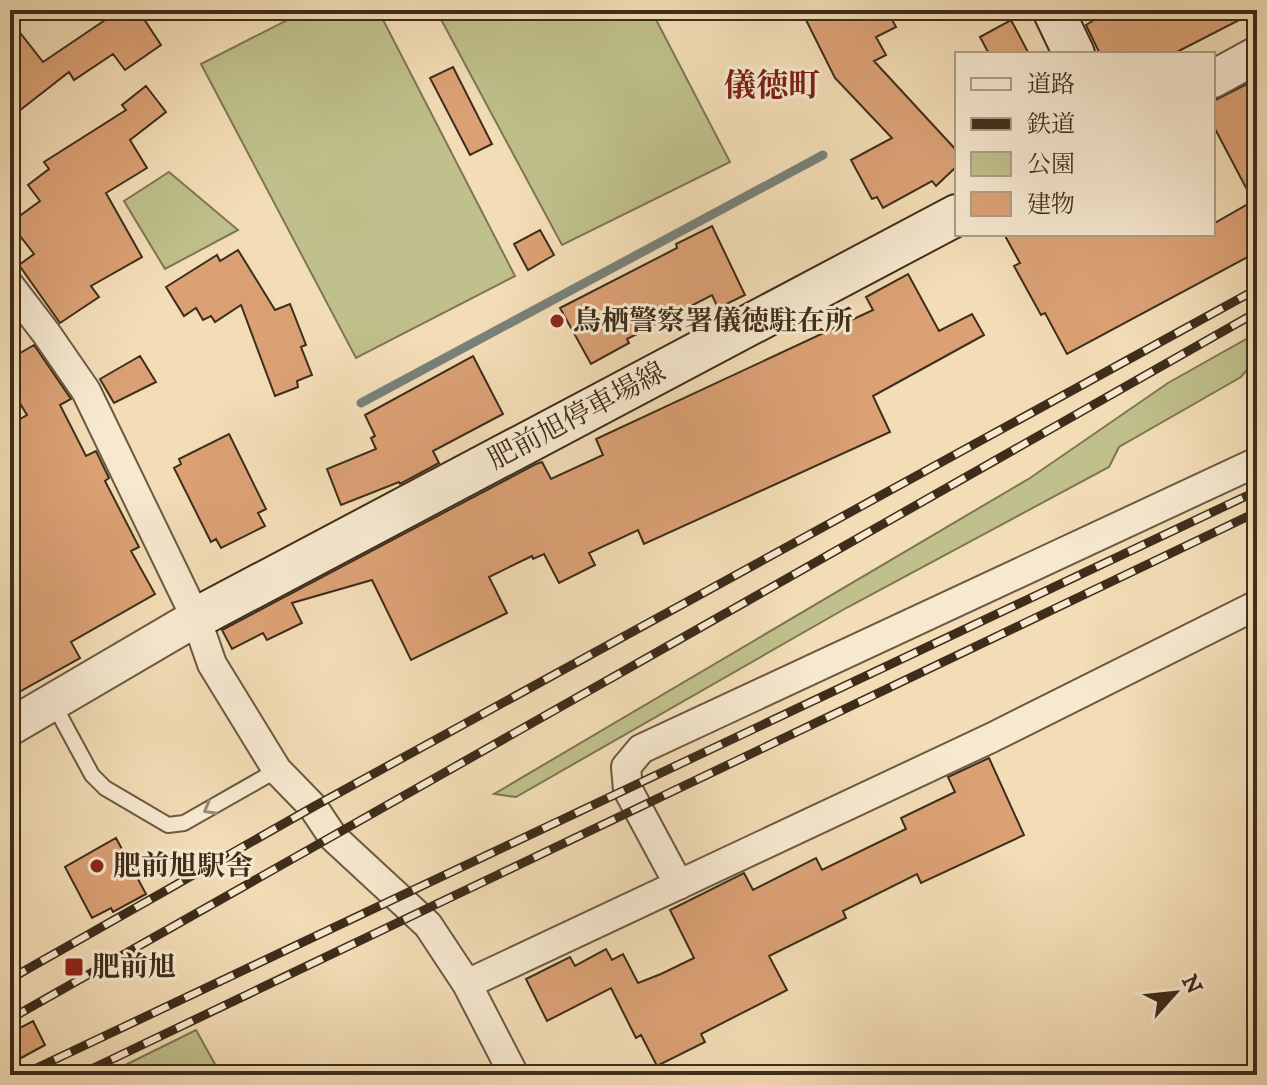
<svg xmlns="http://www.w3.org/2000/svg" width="1267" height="1085" viewBox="0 0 1267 1085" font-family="'IM FELL DW Pica','Noto Serif JP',serif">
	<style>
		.green { fill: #bfc08b; stroke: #7e7653; stroke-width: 2 }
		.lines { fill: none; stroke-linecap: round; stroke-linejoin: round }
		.stream { stroke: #79817a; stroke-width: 9 }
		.building { fill: #dba175; stroke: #3e2d1b; stroke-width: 2 }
		.service-casing { stroke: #6b5942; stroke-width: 18 }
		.minor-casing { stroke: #6b5942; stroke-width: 32 }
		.tertiary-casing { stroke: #6b5942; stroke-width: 40 }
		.secondary-casing { stroke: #3e2d1b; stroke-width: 44 }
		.service { stroke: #f7e9d0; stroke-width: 14 }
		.minor { stroke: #f7e9d0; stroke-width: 28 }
		.tertiary { stroke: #f7e9d0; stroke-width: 36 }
		.secondary { stroke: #f7e9d0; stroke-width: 40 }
		.rail-casing { stroke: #3e2d1b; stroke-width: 9 }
		.rail { stroke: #f7e9d0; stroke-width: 6; stroke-dasharray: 18; stroke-linecap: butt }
		.oneway { stroke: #9a8b76 }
		.poi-dot { fill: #8f2418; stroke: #f7e9d0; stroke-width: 3 }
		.labels { text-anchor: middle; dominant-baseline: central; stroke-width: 6; stroke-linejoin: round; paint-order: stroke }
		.poi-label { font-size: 28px; font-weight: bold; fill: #3e2d1b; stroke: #f7e9d0; text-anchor: start }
		.street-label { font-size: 28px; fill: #3e2d1b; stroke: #f7e9d0 }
		.quarter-label { font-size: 32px; font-weight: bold; fill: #7a1f14; stroke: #f7e9d0 }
	</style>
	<rect width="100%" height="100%" fill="#f3ddb6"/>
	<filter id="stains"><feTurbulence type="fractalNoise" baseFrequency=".0025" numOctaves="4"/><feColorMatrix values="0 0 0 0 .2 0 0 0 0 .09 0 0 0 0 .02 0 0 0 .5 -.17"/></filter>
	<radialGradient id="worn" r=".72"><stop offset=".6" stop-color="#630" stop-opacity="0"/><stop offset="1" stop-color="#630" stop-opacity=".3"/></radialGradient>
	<!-- green -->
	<path class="green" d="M307 10H378L515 276 356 358 201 64Z
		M436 10H651L730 162 562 245Z
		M169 172 238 230 165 269 124 201Z
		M1257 333V358L1241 377 1119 447 1109 467 848 607 516 797 494 794 1030 478 1168 383Z
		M196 1030 221 1075H105Z"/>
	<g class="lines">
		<!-- stream -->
		<path class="stream" d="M361 403 823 155"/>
	</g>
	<!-- building -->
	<path class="building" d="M120 10H138L161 45 125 70 113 54 74 80 69 72 10 118V20L43 62Z
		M801 10H887L896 27 876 37 886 55 874 61 957 151V166L936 186 932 181 883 208 877 197 872 199 851 160 892 138 835 78Z
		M1088 10H1257V11L1173 54H1100L1086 25 1094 20Z
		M1011 20 1029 54H989L980 37Z
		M453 67 492 144 470 155 430 78Z
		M1257 79V252L1067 354 1045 313 1041 315 1014 266 1020 263 1004 234H1213V224L1253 201 1213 125V101Z
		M146 86 166 112 130 140 147 168 106 193 142 257 91 286 99 297 60 323 19 265 34 254 10 223 40 201 28 185 49 169 44 162 126 110 122 105Z
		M712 226 745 295 718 308 712 295 627 339 629 343 591 364 560 308 677 248 676 244Z
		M540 230 554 255 528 270 514 244Z
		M238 250 275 310 290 304 306 345 301 347 312 375 297 381 298 387 275 396 241 305 215 322 211 316 203 320 196 308 184 316 166 287 217 255 220 261Z
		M908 274 939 331 972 314 984 335 873 396 890 432 644 544 638 530 589 553 595 565 559 583 544 554 533 559 532 556 489 577 507 613 411 660 372 580 292 603 302 623 267 640 263 633 232 649 222 630 536 464 542 462 551 479 603 455 596 439 873 310 866 297Z
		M34 345 71 399 60 405 86 456 96 451 109 478 105 481 139 547 131 551 155 594 71 642 80 658 10 697V425L27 415 10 387V359Z
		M140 356 156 382 114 403 100 379Z
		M473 356 503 414 433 451 439 463 400 484 399 482 341 505 327 469 376 449 371 438 375 436 365 415Z
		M229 434 266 509 258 513 265 526 221 548 216 539 211 542 174 468 181 464 179 459Z
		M989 758 1024 835 921 883 917 874 843 911 846 918 769 956 787 990 701 1034 705 1042 657 1066 641 1035 636 1038 611 988 547 1021 526 979 570 957 575 966 606 949 612 960 623 954 638 983 661 974 694 958 670 910 744 873 753 890 816 858 822 870 906 829 901 818 955 792 948 777Z
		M116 838 146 894 113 912 111 908 92 918 65 867Z
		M33 1021 45 1045 10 1064V1033Z"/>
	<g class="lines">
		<defs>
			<path id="service" d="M53 703 92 775 105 788 168 825 184 823 277 770"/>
			<path id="minor" d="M10 286 46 333 86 391 196 618 212 664 277 770 313 807 333 837 428 925 467 984 514 1075
				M679 885 628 790 626 767 641 749 1257 462
				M467 984 991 738 1257 605"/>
			<path id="tertiary" d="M1213 79 1257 55
				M10 727 196 618"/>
			<path id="secondary" d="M1053 10 1074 54
				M196 618 957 215"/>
		</defs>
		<!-- service casing -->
		<use href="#service" class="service-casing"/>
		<!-- minor casing -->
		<use href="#minor" class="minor-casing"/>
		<!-- tertiary casing -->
		<use href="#tertiary" class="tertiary-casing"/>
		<!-- secondary casing -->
		<use href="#secondary" class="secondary-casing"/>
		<!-- service -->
		<use href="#service" class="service"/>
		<!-- minor -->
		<use href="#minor" class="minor"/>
		<!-- tertiary -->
		<use href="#tertiary" class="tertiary"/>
		<!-- secondary -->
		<use href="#secondary" class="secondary"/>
		<defs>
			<path id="rail" d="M10 979 313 807 1257 289
				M10 1019 1257 312
				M22 1075 1257 491
				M79 1075 1257 512"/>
		</defs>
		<!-- rail casing -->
		<use href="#rail" class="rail-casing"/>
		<!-- rail -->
		<use href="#rail" class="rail"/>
	</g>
	<!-- one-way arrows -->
	<defs><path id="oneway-chevron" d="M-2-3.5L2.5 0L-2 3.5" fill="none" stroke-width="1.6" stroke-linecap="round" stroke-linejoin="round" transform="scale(2)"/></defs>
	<use class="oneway" href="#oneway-chevron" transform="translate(209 809) rotate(150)"/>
	<!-- markers -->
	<g class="poi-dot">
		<circle cx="557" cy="321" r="8"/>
		<circle cx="97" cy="866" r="8"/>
		<rect x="64" y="957" width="20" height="20" rx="4"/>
	</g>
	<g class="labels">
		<!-- poi labels -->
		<g class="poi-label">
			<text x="573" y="321">鳥栖警察署儀徳駐在所</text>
			<text x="113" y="866">肥前旭駅舎</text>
			<text x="92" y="967">肥前旭</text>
		</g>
		<!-- street labels -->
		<g class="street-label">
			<text transform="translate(577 416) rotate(-28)">肥前旭停車場線</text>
		</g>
		<!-- quarter labels -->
		<g class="quarter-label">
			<text x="772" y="87">儀徳町</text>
		</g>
	</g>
	<!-- margin -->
	<rect width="1267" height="1085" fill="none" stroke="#f3ddb6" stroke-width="40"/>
	<rect x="12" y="12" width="1243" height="1061" fill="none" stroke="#3e2d1b" stroke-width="4"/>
	<rect x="20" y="20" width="1227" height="1045" fill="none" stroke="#3e2d1b" stroke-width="2"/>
	<!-- legend -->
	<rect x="955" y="52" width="260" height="184" fill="#f7e9d0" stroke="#ad9e88" stroke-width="2"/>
	<rect x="971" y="78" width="40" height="12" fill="#f7e9d0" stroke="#ad9e88" stroke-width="2"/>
	<text x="1027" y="92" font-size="24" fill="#3e2d1b">道路</text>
	<rect x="971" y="118" width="40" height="12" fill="#3e2d1b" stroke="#ad9e88" stroke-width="2"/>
	<text x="1027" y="132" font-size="24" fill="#3e2d1b">鉄道</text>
	<rect x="971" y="152" width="40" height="24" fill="#bfc08b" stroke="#ad9e88" stroke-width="2"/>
	<text x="1027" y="172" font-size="24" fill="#3e2d1b">公園</text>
	<rect x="971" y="192" width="40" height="24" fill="#dba175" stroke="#ad9e88" stroke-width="2"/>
	<text x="1027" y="212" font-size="24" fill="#3e2d1b">建物</text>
	<!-- north arrow -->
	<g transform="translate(1175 993) rotate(63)" stroke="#f7e9d0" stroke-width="6" paint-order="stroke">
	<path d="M0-6L14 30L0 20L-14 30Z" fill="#3e2d1b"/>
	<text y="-12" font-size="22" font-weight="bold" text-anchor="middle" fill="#3e2d1b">N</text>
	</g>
	<rect width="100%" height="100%" filter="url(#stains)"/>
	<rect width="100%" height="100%" fill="url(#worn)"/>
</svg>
